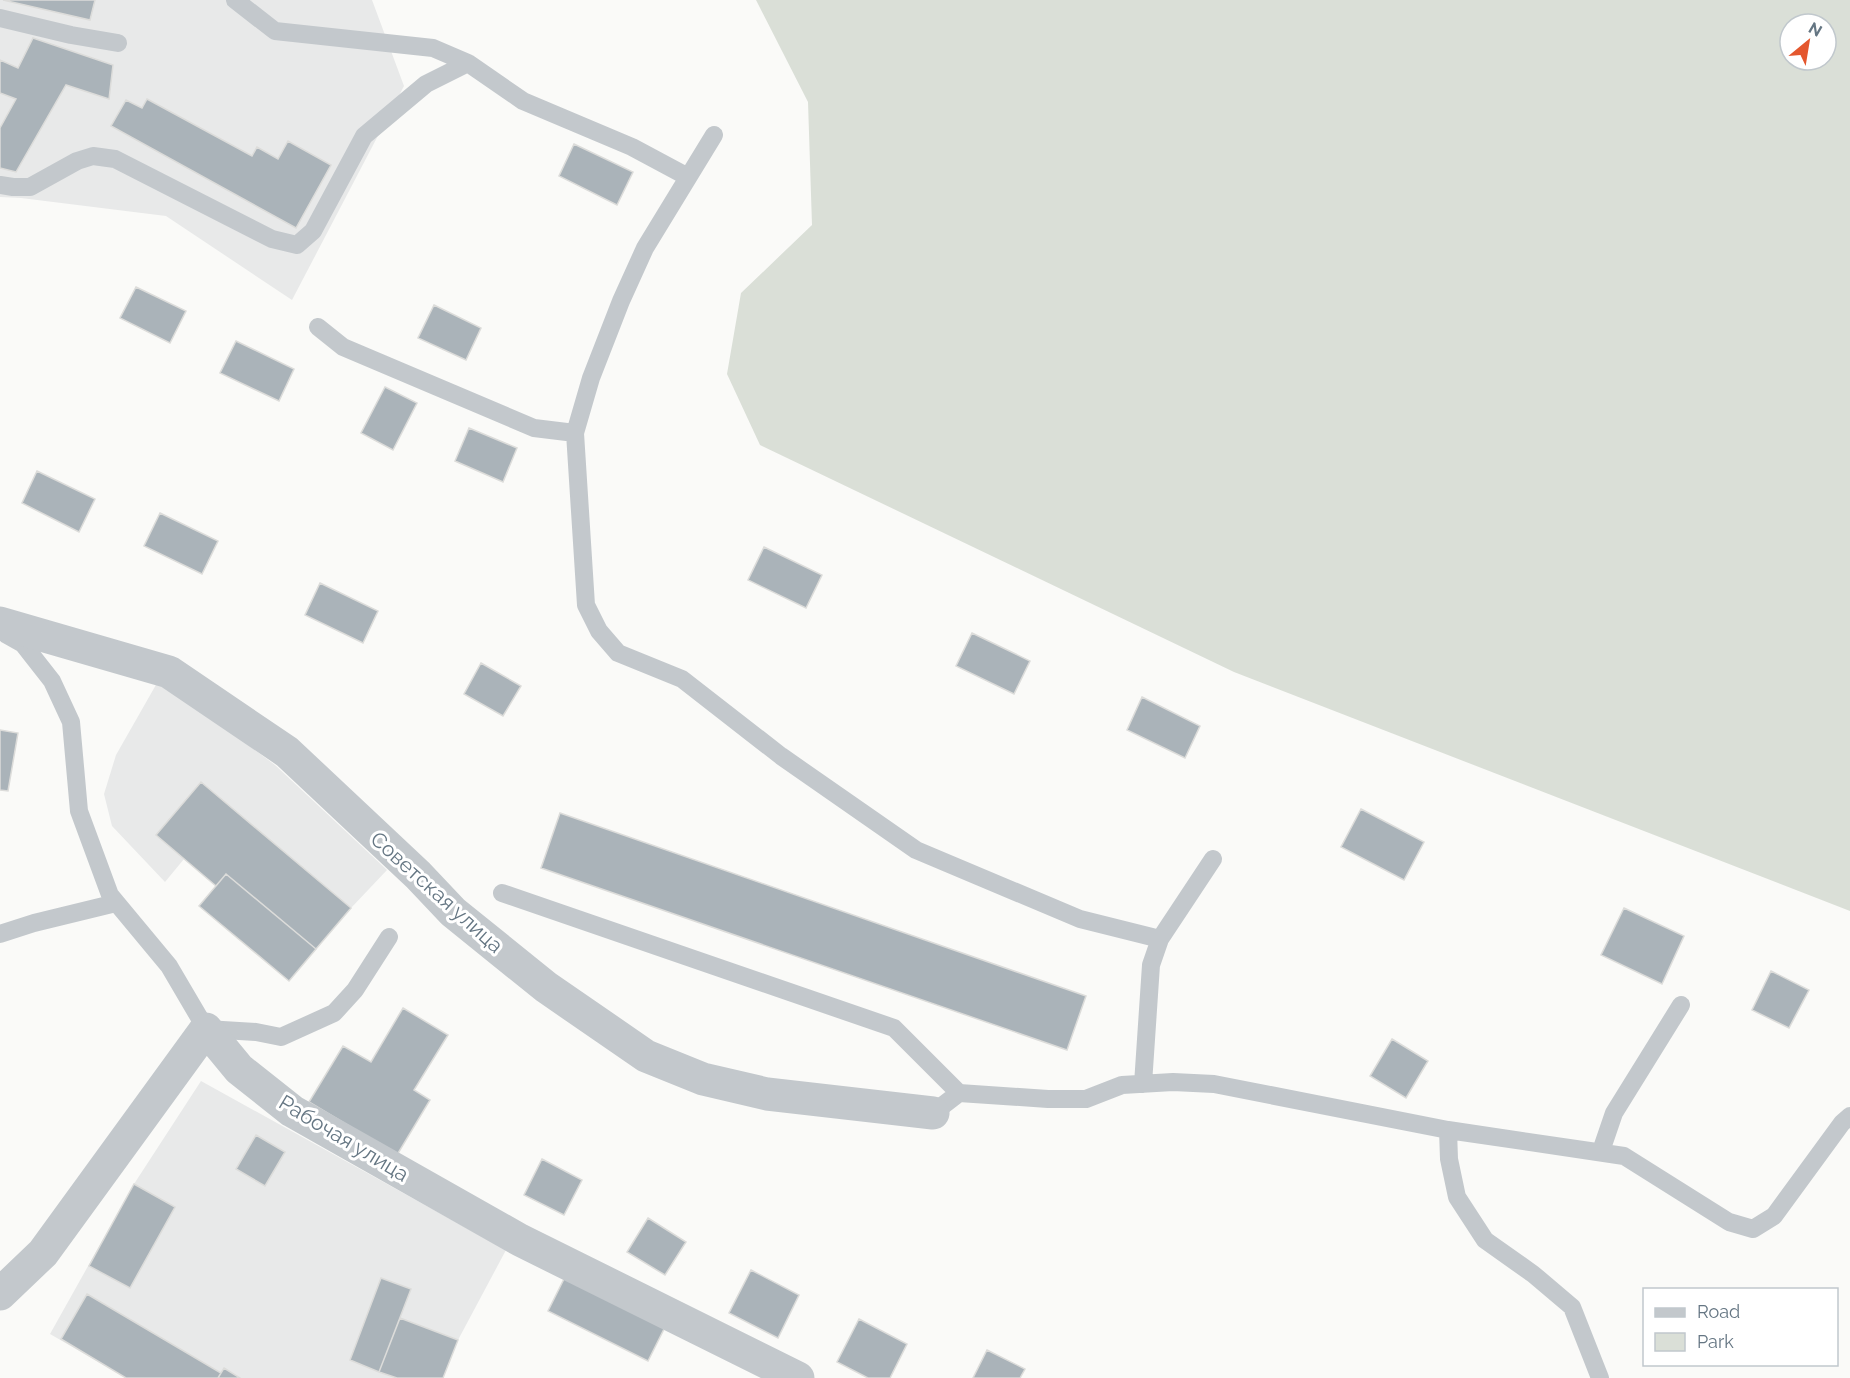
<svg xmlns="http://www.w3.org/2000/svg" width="1850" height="1378" viewBox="0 0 1850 1378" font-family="Raleway,sans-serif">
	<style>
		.built { fill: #e8e9e9 }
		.green { fill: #dadfd7; fill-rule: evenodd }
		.building { fill: #aab3b9; stroke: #dcdcda; stroke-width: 1.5 }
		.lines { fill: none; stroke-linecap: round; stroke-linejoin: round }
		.lane { stroke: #c3c8cc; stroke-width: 18 }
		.street { stroke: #c3c8cc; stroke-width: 33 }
		.labels { text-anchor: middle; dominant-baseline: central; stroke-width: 6; stroke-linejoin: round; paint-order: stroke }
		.street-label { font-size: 21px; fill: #657683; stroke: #fff }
	</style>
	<rect width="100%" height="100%" fill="#fafaf8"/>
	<!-- built -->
	<path class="built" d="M0 0H372L404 86 292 300 166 216 21 198 0 197Z
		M157 683 180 694 275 765 387 870 351 908 289 981 199 906 216 886 184 859 165 882 112 826 104 794 116 755Z
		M201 1081 506 1250 458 1340 443 1378H126L50 1334 134 1184Z"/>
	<!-- green -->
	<path class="green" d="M756 0H1850V911L1234 672 760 445 727 374 741 293 812 225 808 102ZM1790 24H1826V60H1790Z"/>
	<!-- building -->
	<path class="building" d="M3 0H95L90 20Z
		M33 38 113 65 109 99 66 85 16 172 0 168V128L16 99 0 93V60L18 68Z
		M147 99 252 156 257 147 278 159 288 141 331 165 296 228 111 126 126 100 142 108Z
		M574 144 633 172 617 205 559 176Z
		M136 287 186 311 170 343 120 318Z
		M434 305 481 328 466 360 418 338Z
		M236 341 294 369 279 401 220 373Z
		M385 387 417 403 393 450 361 433Z
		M469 428 517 448 503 482 455 461Z
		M37 471 95 499 79 532 22 503Z
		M160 513 218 541 202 574 144 546Z
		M764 547 822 575 806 608 748 580Z
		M320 583 378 611 363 643 305 615Z
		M972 633 1030 661 1014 694 956 666Z
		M481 663 521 686 503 716 464 694Z
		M1142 697 1200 726 1185 758 1127 730Z
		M0 730 18 733 8 791 0 790Z
		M201 782 351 908 316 949 226 874 216 886 156 835Z
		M1361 809 1424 842 1404 880 1341 847Z
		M560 813 1086 996 1067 1050 541 868Z
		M226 874 316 949 289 981 199 906Z
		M1624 908 1684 936 1662 984 1601 955Z
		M1771 971 1809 990 1789 1028 1752 1010Z
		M403 1008 448 1035 414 1090 430 1100 397 1155 309 1102 343 1046 371 1062Z
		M1392 1039 1428 1061 1406 1098 1370 1076Z
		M256 1135 285 1152 265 1186 236 1169Z
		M542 1159 582 1180 564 1215 524 1195Z
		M134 1184 175 1207 130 1288 89 1266Z
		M648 1218 686 1242 665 1275 627 1252Z
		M751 1270 799 1295 778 1338 729 1313Z
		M567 1273 667 1323 648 1361 548 1311Z
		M381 1278 411 1289 379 1372 350 1360Z
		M87 1294 221 1373 218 1378H126L61 1339Z
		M400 1318 458 1340 443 1378H397L379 1372Z
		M859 1319 907 1344 890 1378H868L837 1362Z
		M987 1350 1025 1369 1020 1378H973Z
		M224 1368 240 1378H218Z"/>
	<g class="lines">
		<!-- lane -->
		<path class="lane" d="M235 0 275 31 433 48 468 63 523 101 632 147 688 177
			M0 18 71 35 118 43
			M714 135 645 248 621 301 591 378 575 433 586 605 599 631 618 653 682 679 781 756 916 850 1080 919 1160 939
			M0 185 13 187H30L77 161 93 156 115 159 272 239 297 245 313 231 364 136 426 84 468 63
			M318 327 343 347 534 428 575 433
			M7 635 23 644 52 681 71 722 79 811 110 895 169 966 206 1029 256 1032 281 1037 334 1013 355 990 389 937
			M502 893 894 1028 959 1093
			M0 934 34 923 116 903
			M1143 1084 1151 965 1160 939 1213 859
			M933 1113 959 1093 1048 1099H1086L1122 1085 1173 1082 1214 1084 1448 1130 1624 1156 1729 1222 1753 1229 1774 1216 1842 1123 1850 1116
			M1448 1130 1449 1159 1457 1197 1485 1240 1533 1274 1572 1307 1600 1378
			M1601 1151 1614 1113 1681 1005"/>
		<!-- street -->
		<path class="street" d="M0 623 169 672 287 752 418 875 453 912 546 987 646 1056 703 1079 767 1094 933 1113
			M0 1294 43 1253 206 1029 239 1069 292 1111 520 1240 798 1378"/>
	</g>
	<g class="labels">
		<!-- street labels -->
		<g class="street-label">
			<text transform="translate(437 892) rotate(42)">Советская улица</text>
			<text transform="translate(344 1138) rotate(31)">Рабочая улица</text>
		</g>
	</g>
	<!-- legend -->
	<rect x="1643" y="1288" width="195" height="78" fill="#ffffff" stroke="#c1c8cd" stroke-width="1.5"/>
	<rect x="1655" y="1308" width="30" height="9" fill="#c3c8cc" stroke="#c1c8cd" stroke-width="1.5"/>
	<text x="1697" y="1318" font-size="18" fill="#657683">Road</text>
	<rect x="1655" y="1333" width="30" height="18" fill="#dadfd7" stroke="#c1c8cd" stroke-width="1.5"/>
	<text x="1697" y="1348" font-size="18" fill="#657683">Park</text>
	<!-- north arrow -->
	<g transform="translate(1808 42) rotate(30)"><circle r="28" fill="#ffffff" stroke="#c1c8cd" stroke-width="1.5"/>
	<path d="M0-4.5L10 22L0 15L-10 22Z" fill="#e4572e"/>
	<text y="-9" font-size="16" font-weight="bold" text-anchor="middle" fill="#657683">N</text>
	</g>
</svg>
